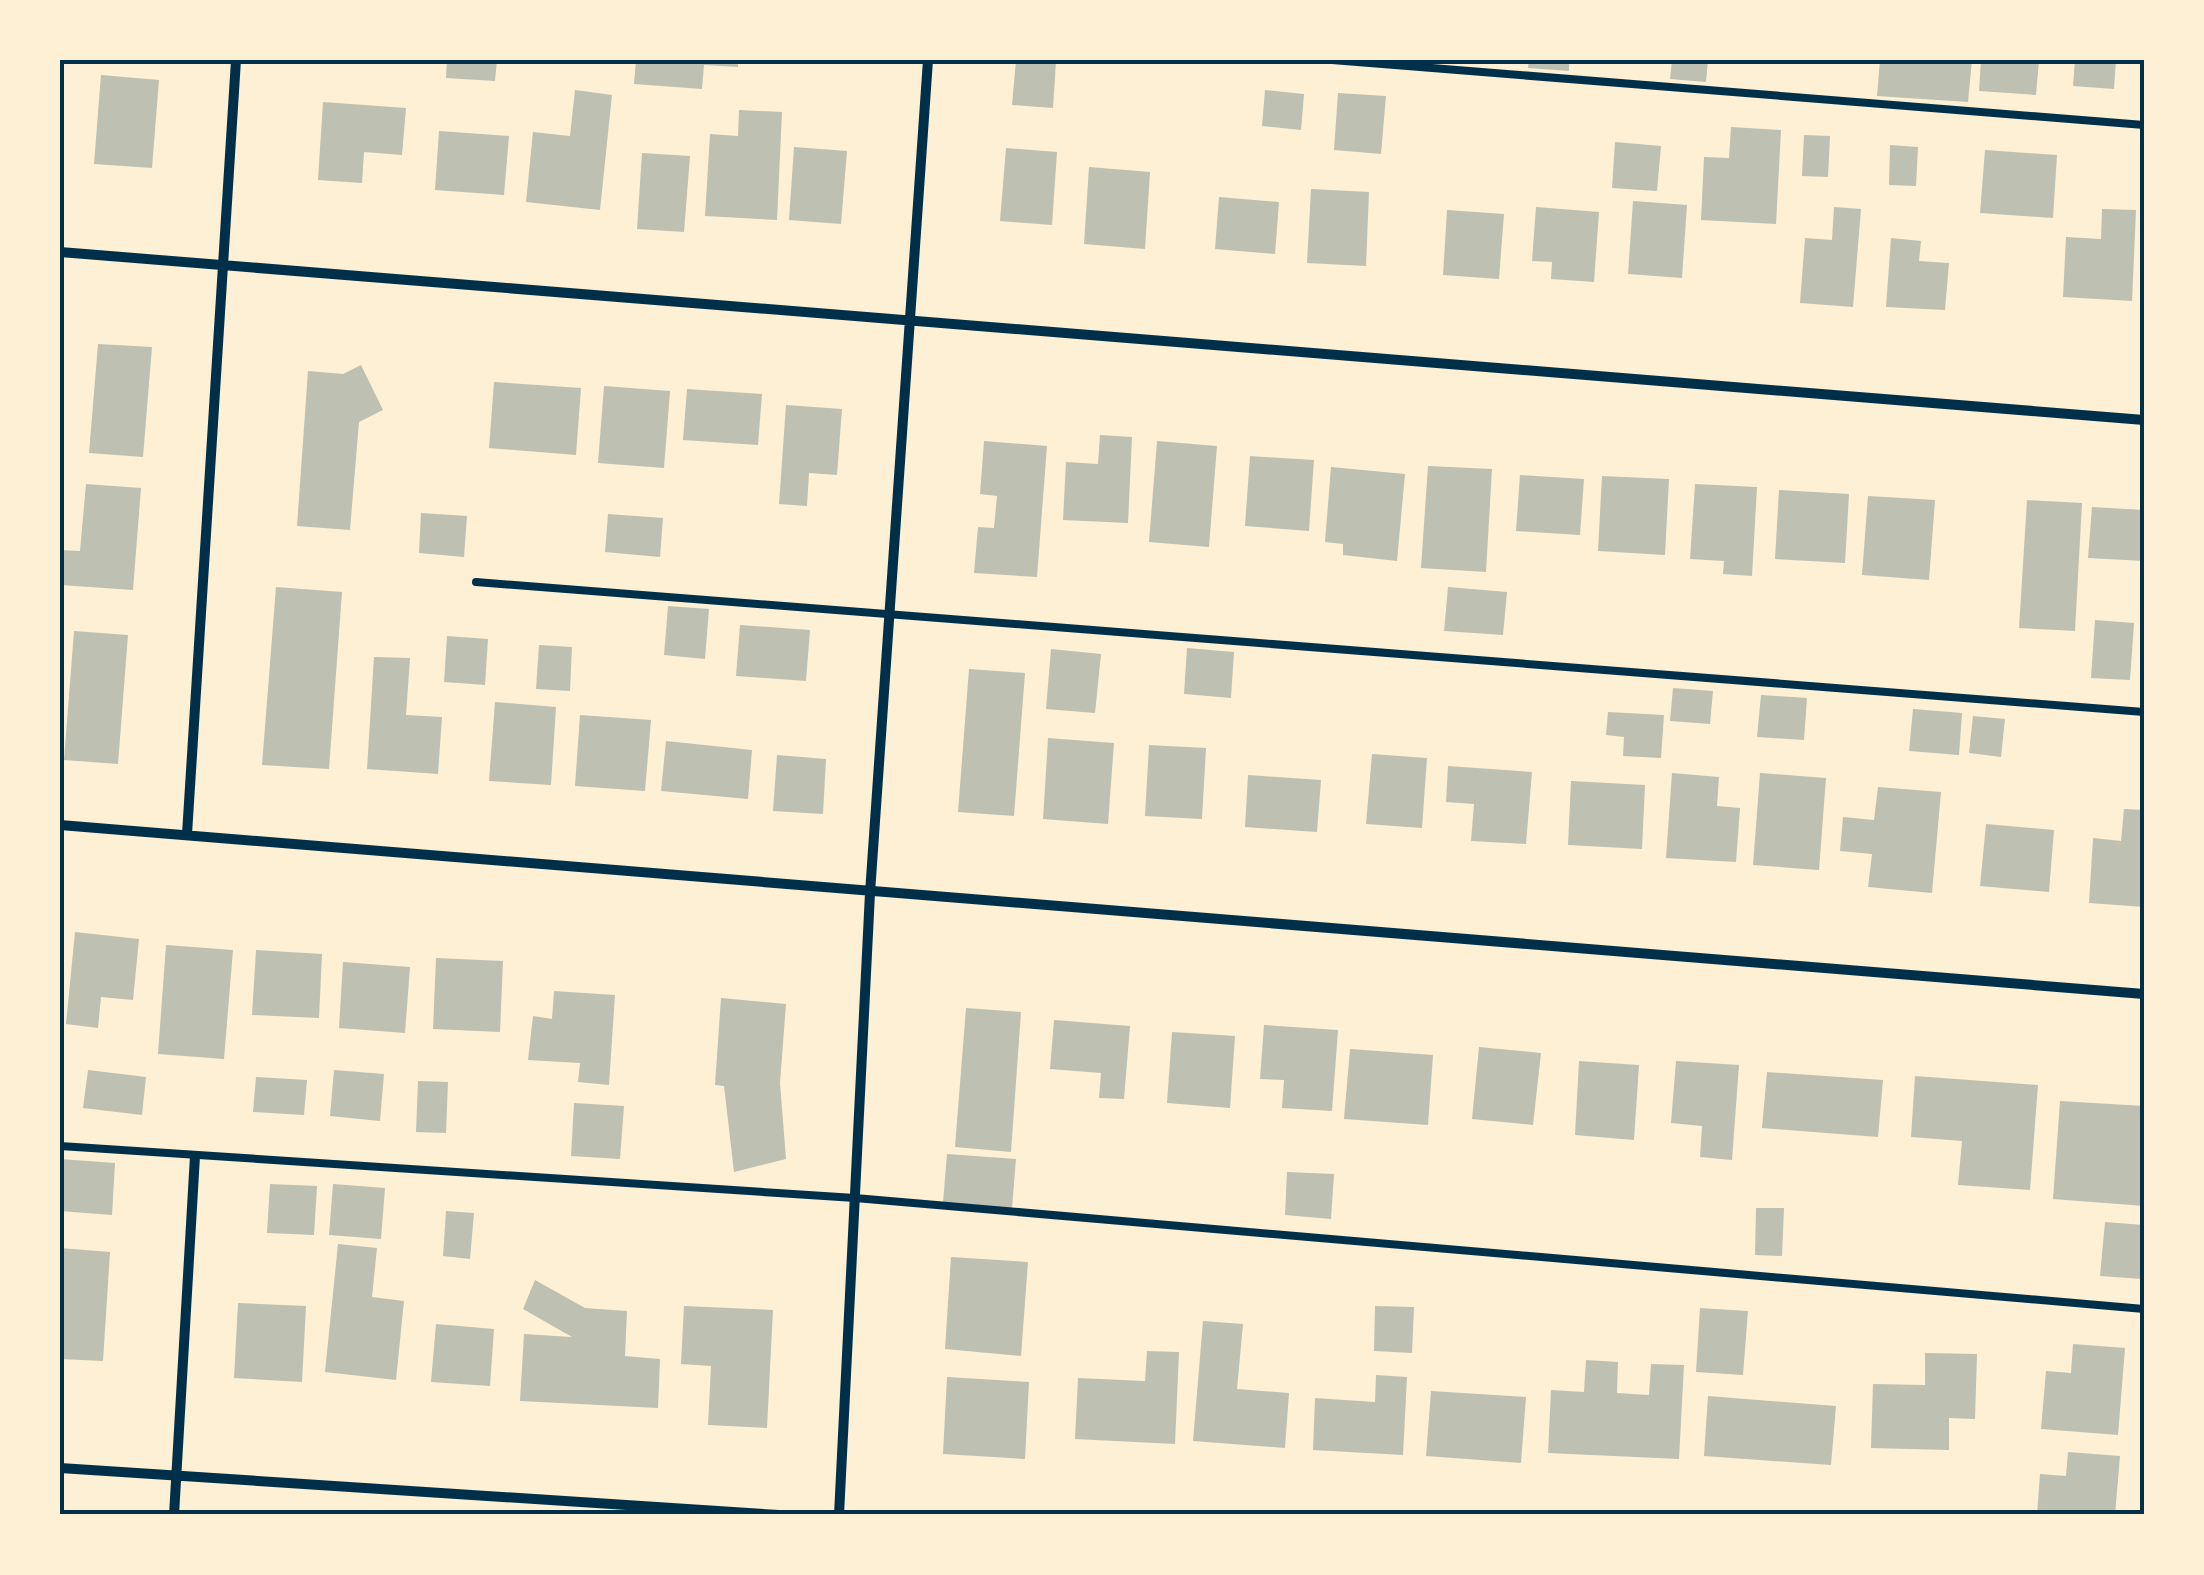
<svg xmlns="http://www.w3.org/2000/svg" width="2204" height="1575" viewBox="0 0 2204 1575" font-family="'Fira Sans',sans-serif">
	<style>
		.building { fill: #bec0b2 }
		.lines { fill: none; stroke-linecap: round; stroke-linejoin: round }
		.service { stroke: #003049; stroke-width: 8 }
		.minor { stroke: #003049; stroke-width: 10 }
		.neatline { fill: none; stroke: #003049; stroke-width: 4 }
	</style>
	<rect width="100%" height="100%" fill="#fdf0d5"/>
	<!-- building -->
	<path class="building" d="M447 60H497L495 81 446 78Z
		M636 60H738V67L704 65 702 89 634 84Z
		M1016 60 1056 62 1053 108 1012 105Z
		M1529 60H1569V71L1528 68Z
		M1672 60H1708L1706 82 1670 79Z
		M1880 60H1972L1968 102 1877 96Z
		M1981 60H2039L2036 95 1979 91Z
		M2075 60H2116L2114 89 2073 86Z
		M101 75 159 80 152 168 94 164Z
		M575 90 612 95 600 210 526 202 533 132 570 136Z
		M1265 90 1304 94 1301 130 1262 126Z
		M1338 93 1386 96 1381 154 1334 150Z
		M323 102 406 108 402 155 364 152 362 183 318 180Z
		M739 110 782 112 777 220 705 216 710 134 738 136Z
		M1731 127 1781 130 1776 224 1701 220 1704 157 1729 158Z
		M439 131 509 136 504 195 435 190Z
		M1804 135 1830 136 1828 177 1802 176Z
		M1615 142 1661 146 1657 191 1612 188Z
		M1890 145 1918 147 1916 186 1889 185Z
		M794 147 847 151 841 224 789 220Z
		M1006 148 1057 152 1052 225 1000 221Z
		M1985 150 2057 155 2053 218 1980 213Z
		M642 153 690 156 684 232 637 229Z
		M1089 167 1150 172 1145 249 1084 244Z
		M1311 189 1369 192 1366 266 1307 263Z
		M1219 197 1279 202 1275 254 1215 249Z
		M1633 201 1687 205 1682 278 1628 274Z
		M1536 207 1599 212 1594 282 1551 279 1552 262 1532 261Z
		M1834 207 1861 209 1853 307 1800 303 1805 238 1832 240Z
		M2102 209 2136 210 2132 301 2063 297 2066 237 2101 239Z
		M1447 210 1504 214 1499 279 1443 275Z
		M1891 238 1921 241 1919 261 1949 263 1945 310 1886 307Z
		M98 344 152 347 143 457 89 453Z
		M361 365 383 410 359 422 350 530 297 526 308 371 343 374Z
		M494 382 581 388 576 455 489 448Z
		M604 386 670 391 664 468 598 463Z
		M687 389 762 394 758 445 683 440Z
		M786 405 842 409 837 475 809 473 807 506 779 504Z
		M1100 435 1132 437 1128 523 1063 520 1066 462 1098 464Z
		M984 441 1047 446 1037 577 974 573 978 527 994 528 997 496 980 494Z
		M1157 441 1217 446 1209 547 1149 542Z
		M1250 456 1314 460 1309 531 1245 526Z
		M1428 466 1492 469 1486 572 1421 568Z
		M1331 467 1405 474 1397 561 1343 555V544L1325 542Z
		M1520 475 1584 479 1580 535 1516 531Z
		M1602 476 1669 479 1665 555 1598 551Z
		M86 484 141 488 133 590 60 585V550L80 551Z
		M1695 484 1757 487 1752 576 1723 574 1724 561 1690 559Z
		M1779 490 1849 494 1845 563 1775 559Z
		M1868 496 1935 500 1929 580 1862 575Z
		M2027 500 2082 503 2075 631 2019 628Z
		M2092 507 2144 510V561L2088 558Z
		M421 513 467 516 464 557 419 553Z
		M608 514 663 518 660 557 605 552Z
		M276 587 342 592 329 769 262 765Z
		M1448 587 1507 592 1503 635 1444 631Z
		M668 606 709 609 705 659 664 655Z
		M2095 620 2134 623 2130 680 2091 678Z
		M740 625 810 630 806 681 736 676Z
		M74 631 128 635 118 764 64 760Z
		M447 636 488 639 485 685 444 682Z
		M539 645 572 647 570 691 536 689Z
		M1187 648 1234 652 1231 698 1184 694Z
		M1051 649 1101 654 1095 713 1046 709Z
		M374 657 410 658 406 715 442 717 438 774 367 769Z
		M969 669 1025 673 1014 816 958 812Z
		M1673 688 1713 691 1710 724 1670 721Z
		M1761 695 1807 698 1804 740 1757 737Z
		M495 702 556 707 551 785 489 781Z
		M1913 709 1962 713 1959 755 1909 751Z
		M1608 712 1664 715 1661 758 1623 756 1624 737 1606 735Z
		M580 715 651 720 645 791 575 786Z
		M1973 716 2005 719 2001 757 1969 753Z
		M1048 738 1114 743 1108 824 1043 819Z
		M666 741 752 750 748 799 661 791Z
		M1149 745 1206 748 1202 819 1145 816Z
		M1372 754 1427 758 1422 828 1366 824Z
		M777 755 826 759 823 814 773 811Z
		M1448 766 1532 772 1526 844 1471 841 1474 804 1446 802Z
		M1672 773 1719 777 1717 806 1740 808 1736 862 1666 858Z
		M1760 773 1826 778 1819 870 1753 865Z
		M1248 775 1321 780 1317 832 1245 827Z
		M1571 781 1645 785 1642 849 1568 845Z
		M1878 787 1941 792 1932 893 1868 887 1872 854 1840 851 1843 817 1874 820Z
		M2124 809 2144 810V907L2089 903 2093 838 2121 841Z
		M1986 824 2054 830 2049 892 1980 886Z
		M75 932 139 939 133 1000 101 997 98 1028 66 1024Z
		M166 945 233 950 224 1059 158 1054Z
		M256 950 322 954 319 1018 252 1015Z
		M436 958 503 961 500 1032 433 1029Z
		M343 962 410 967 405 1033 339 1028Z
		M554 991 615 995 609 1085 578 1082 580 1063 528 1060 533 1016 552 1019Z
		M721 998 786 1004 780 1083 786 1159 734 1172 724 1086 715 1085Z
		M966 1008 1021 1012 1011 1152 955 1147Z
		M1054 1020 1130 1026 1124 1099 1099 1098 1101 1073 1050 1069Z
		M1264 1025 1338 1030 1332 1111 1282 1108 1284 1080 1260 1079Z
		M1172 1032 1235 1036 1230 1108 1167 1103Z
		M1479 1047 1541 1053 1533 1125 1472 1119Z
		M1350 1049 1433 1055 1428 1125 1344 1119Z
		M1579 1061 1639 1065 1634 1140 1575 1135Z
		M1676 1061 1739 1065 1732 1160 1700 1157 1702 1126 1671 1123Z
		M88 1070 146 1077 142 1115 83 1108Z
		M334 1070 384 1074 380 1121 330 1116Z
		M1767 1072 1883 1080 1878 1137 1762 1128Z
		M1915 1076 2038 1085 2030 1190 1958 1185 1962 1141 1911 1137Z
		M256 1077 307 1080 304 1115 253 1112Z
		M418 1081 448 1082 446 1133 416 1132Z
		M2060 1101 2144 1106V1206L2053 1199Z
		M574 1103 624 1106 620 1159 571 1156Z
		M947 1154 1016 1159 1012 1208 943 1203Z
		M60 1159 115 1163 112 1215 60 1211Z
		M1287 1172 1334 1174 1331 1219 1285 1215Z
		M270 1184 317 1186 314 1235 267 1233Z
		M333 1184 385 1188 381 1239 329 1235Z
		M1756 1208H1784L1782 1256 1755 1255Z
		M446 1211 474 1213 470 1259 443 1256Z
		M2105 1222 2144 1225 2142 1279 2100 1276Z
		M338 1244 377 1248 372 1297 404 1301 396 1380 325 1372Z
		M60 1248 110 1252 103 1361 60 1359Z
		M951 1257 1028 1262 1021 1356 945 1349Z
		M535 1280 585 1308 627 1311 625 1356 660 1359 658 1408 520 1401 524 1334 572 1337 523 1309Z
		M238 1303 306 1306 302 1382 234 1378Z
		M684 1306 773 1310 767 1428 708 1425 711 1366 681 1364Z
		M1375 1306 1414 1307 1412 1353 1374 1351Z
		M1700 1308 1748 1311 1743 1375 1696 1372Z
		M1203 1321 1243 1324 1237 1389 1289 1393 1285 1448 1193 1441Z
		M436 1324 494 1329 490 1386 431 1382Z
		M2073 1344 2125 1348 2118 1435 2041 1429 2046 1371 2071 1373Z
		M1147 1351 1179 1352 1175 1444 1075 1439 1078 1378 1145 1381Z
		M1925 1353 1977 1354 1975 1419 1949 1418V1450L1871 1448 1873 1384 1925 1385Z
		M1586 1360 1618 1362 1617 1393 1649 1395 1651 1364 1684 1365 1679 1459 1548 1453 1551 1390 1584 1392Z
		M1376 1375 1407 1377 1403 1455 1313 1450 1315 1398 1375 1402Z
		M947 1377 1029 1382 1025 1459 943 1454Z
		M1431 1391 1526 1397 1521 1463 1426 1456Z
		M1708 1396 1836 1406 1831 1465 1704 1456Z
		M2068 1452 2120 1456 2115 1515H2037L2040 1474 2066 1476Z"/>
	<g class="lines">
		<!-- service -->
		<path class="service" d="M1332 60 2144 125
			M476 582 2144 712
			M60 1146 855 1198 2144 1309"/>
		<!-- minor -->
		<path class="minor" d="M60 252 2144 420
			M60 825 2144 994
			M187 834 236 60
			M60 1468 779 1515
			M174 1515 195 1156
			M839 1515 870 893 928 60"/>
	</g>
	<!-- border -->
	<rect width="2204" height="1575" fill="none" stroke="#fdf0d5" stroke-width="125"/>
	<rect x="62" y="62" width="2080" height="1450" class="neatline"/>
</svg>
